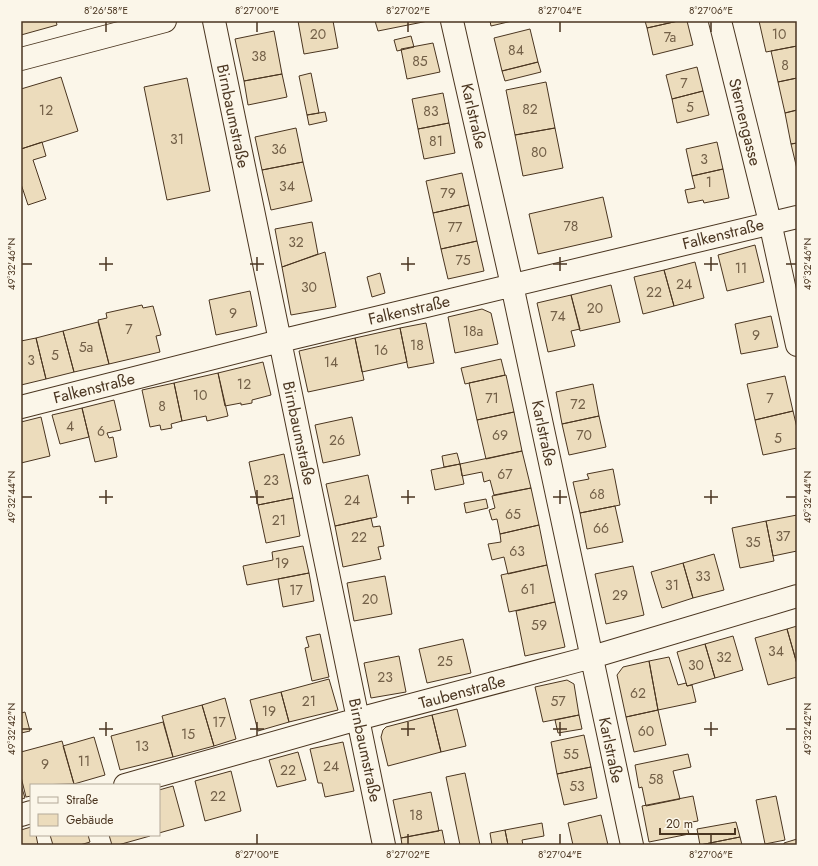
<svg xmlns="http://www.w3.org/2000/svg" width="818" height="866" viewBox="0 0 818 866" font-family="Jost,sans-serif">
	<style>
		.building { fill: #ecdcbc; stroke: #4a3520 }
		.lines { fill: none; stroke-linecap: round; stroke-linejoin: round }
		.minor-casing { stroke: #4a3520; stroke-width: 24 }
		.minor { stroke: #fbf6e9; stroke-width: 22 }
		.ticks { fill: none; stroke: #4a3520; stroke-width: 1.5 }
		.labels { text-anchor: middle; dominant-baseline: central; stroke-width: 3; stroke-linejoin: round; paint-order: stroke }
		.number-label { font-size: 14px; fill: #725f47 }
		.street-label { font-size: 16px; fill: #4a3520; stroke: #fbf6e9 }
		.neatline { fill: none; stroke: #4a3520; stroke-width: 1.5 }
		.ticks-label { font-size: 10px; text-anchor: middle; fill: #4a3520 }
	</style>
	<rect width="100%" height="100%" fill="#fbf6e9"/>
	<!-- building -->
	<path class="building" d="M21 21H56L57 25 21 35Z
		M298 21H333L338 48 304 54Z
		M375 21H428L378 31Z
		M490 21H512L491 26Z
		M645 21H678L647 28Z
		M678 21H687L693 45 653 55 647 28Z
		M759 21H797V46L766 52Z
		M530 29 538 62 502 71 494 38Z
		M274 31 282 74 244 81 235 39Z
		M411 36 414 47 397 51 394 40Z
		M433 43 440 72 407 79 401 49Z
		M797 46V78L778 82 771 51Z
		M538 62 541 72 505 81 502 71Z
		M697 67 703 91 672 99 666 75Z
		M311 73 319 113 307 115 299 76Z
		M282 74 287 97 248 105 244 81Z
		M61 77 78 131 21 149V89Z
		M187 78 210 191 167 200 144 87Z
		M797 78V110L785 113 778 82Z
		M546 82 555 128 515 135 506 90Z
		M703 91 709 115 677 123 672 99Z
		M443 93 449 123 418 129 412 99Z
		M797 110V143L791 144 785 113Z
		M325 112 327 121 309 125 307 115Z
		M449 123 455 153 424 159 418 129Z
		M296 128 303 162 262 170 255 137Z
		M555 128 563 168 523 176 515 135Z
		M42 142 46 156 33 160 46 199 28 205 21 184V149Z
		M717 142 723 169 692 176 686 149Z
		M797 143V169L791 144Z
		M303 162 312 201 271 210 262 170Z
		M723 169 729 198 704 203 703 200 688 203 685 190 695 188 692 176Z
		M462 173 469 205 433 213 426 181Z
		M603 197 612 237 538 254 529 214Z
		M469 205 477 241 441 249 433 213Z
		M312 222 318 254 282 267 275 229Z
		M477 241 484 271 448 279 441 249Z
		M755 245 764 282 727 291 718 255Z
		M325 252 336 307 291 315 282 267Z
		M695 262 704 298 674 306 664 270Z
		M664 270 674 306 643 314 634 277Z
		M380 273 385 293 372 297 367 277Z
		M611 285 620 322 580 331 571 295Z
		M250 291 257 326 216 335 209 300Z
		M571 295 580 329 571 331 575 346 548 352 537 303Z
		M142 305 143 308 153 306 161 335 156 336 160 352 109 364 98 320 107 318 106 313Z
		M482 309 491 313 498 344 455 353 448 317Z
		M771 316 778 347 741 354 735 324Z
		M98 322 109 364 74 372 63 331Z
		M426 323 434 363 408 368 400 328Z
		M400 328 407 362 362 372 355 338Z
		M63 331 74 372 46 379 36 338Z
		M36 338 46 379 21 385V341Z
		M355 338 364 380 308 392 299 351Z
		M501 359 505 375 465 384 461 368Z
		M263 362 271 395 252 400V403L241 405V403L225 406 218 373Z
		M218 373 228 416 207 421 206 416 182 421 174 383Z
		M506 375 514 412 477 420 469 383Z
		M785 376 793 411 755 420 747 384Z
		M174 383 182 421 171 424 172 428 161 430 160 425 150 427 142 390Z
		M593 384 599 416 562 424 556 392Z
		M114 400 121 430 107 433 109 438 113 437 117 457 95 462 82 408Z
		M82 408 89 437 60 444 52 415Z
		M793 411 797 428V448L763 455 755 420Z
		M514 412 522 451 486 459 477 420Z
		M599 416 606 447 569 455 562 424Z
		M41 417 50 456 21 463V422Z
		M352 417 360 455 323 463 315 425Z
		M522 451 531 488 494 495 490 480 484 482 482 472 462 476 460 464Z
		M457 453 460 464 444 467 442 456Z
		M284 454 293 498 258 505 249 462Z
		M460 464 464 484 435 490 431 470Z
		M613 469 620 505 580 513 573 482 589 479 587 474Z
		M368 475 377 517 335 526 326 484Z
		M531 488 539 525 500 534 497 519 492 520 489 510 495 508 492 496Z
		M293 498 300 536 266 543 258 505Z
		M486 499 488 508 466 513 464 503Z
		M615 506 623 542 587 549 580 513Z
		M797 515V551L773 556 766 521Z
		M371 518 373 527 380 526 384 546 378 547 381 559 343 567 335 526Z
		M766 521 774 561 740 568 732 528Z
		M539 525 547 565 508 574 504 557 492 560 488 544 501 542 500 534Z
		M303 546 309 573 247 585 243 566 273 560 272 552Z
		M714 554 724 590 693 598 683 563Z
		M683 563 693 598 662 608 651 572Z
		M547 565 555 602 509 612 501 575Z
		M633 566 644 615 606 624 595 574Z
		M309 573 314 601 283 607 278 579Z
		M385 576 392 614 354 621 347 583Z
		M555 602 565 647 525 656 516 611Z
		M797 626V664L787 629Z
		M787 629 797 664V677L768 685 755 638Z
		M320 634 329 677 312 681 305 648 309 647 306 637Z
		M733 636 743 670 715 678 705 644Z
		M463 639 471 673 427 683 419 649Z
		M705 644 715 678 687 686 677 652Z
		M399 656 406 692 371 698 364 663Z
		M669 657 678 685 686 683 687 686 692 685 696 702 658 710 649 661Z
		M649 661 658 710 626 717 617 675 623 667Z
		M329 679 338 710 289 722 281 692Z
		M567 680 574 684 579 715 543 722 535 687Z
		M281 692 289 722 258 731 250 700Z
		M225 698 236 739 214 746 202 705Z
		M202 705 214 746 173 757 162 716Z
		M457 709 466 746 441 752 432 715Z
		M658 710 666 745 634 752 626 717Z
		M25 712 30 731 21 733V713Z
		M432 715 441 752 388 766 381 737 383 730 386 727Z
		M579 715 582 729 558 733 555 720Z
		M163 722 173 757 120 770 111 736Z
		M584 735 591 767 557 774 551 742Z
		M94 737 105 775 74 784 63 746Z
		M62 741 74 784 31 785V796L26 797 21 777V752Z
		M343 742 354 791 325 797 322 783H318L310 749Z
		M298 752 306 780 277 787 269 760Z
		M688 754 691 767 673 771 680 799 646 806 642 787 639 788 635 765Z
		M591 767 597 798 564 805 557 774Z
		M231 771 241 811 205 821 195 781Z
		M465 773 480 845H460L446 777Z
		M21 785 25 798 21 799Z
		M173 786 184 826 159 833V790Z
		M431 792 439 831 401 838 393 800Z
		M693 796 698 821 686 823 689 834 649 842 642 806Z
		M776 796 785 840 765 844 756 800Z
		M601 815 608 845H573L568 823Z
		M736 822 740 837 700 845 697 829Z
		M542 823 544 836 522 840 523 845H508L505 830Z
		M31 827V835H36L38 845H21V830Z
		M442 830 445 845H402L401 838Z
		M505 830 508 845H492L490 833Z
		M50 835H88L90 842 80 845H53Z
		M109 835H150V836L118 845H112Z
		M740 837 742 845H699H700Z
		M797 839V845H784V843Z"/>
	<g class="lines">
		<defs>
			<path id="minor" d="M214 21 384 845
				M452 21 512 285 632 845
				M720 21 770 222 797 345
				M21 59 165 21
				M21 407 280 341 797 217
				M125 785 358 719 592 657 797 596
				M21 815 31 812"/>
		</defs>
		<!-- minor casing -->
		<use href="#minor" class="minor-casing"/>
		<!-- minor -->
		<use href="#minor" class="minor"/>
	</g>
	<!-- ticks -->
	<path class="ticks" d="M106 22V32M257 22V32M408 22V32M560 22V32M711 22V32M106 257V271M257 257V271M408 257V271M560 257V271M711 257V271M22 264H32M99 264H113M250 264H264M401 264H415M553 264H567M704 264H718M786 264H796M106 490V504M257 490V504M408 490V504M560 490V504M711 490V504M22 497H32M99 497H113M250 497H264M401 497H415M553 497H567M704 497H718M786 497H796M106 722V736M257 722V736M408 722V736M560 722V736M711 722V736M22 729H32M99 729H113M250 729H264M401 729H415M553 729H567M704 729H718M786 729H796M257 834V844M408 834V844M560 834V844M711 834V844"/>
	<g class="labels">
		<!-- number labels -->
		<g class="number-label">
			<text x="318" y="34">20</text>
			<text x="779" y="34">10</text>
			<text x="670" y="37">7a</text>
			<text x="516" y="50">84</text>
			<text x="259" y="56">38</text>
			<text x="420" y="61">85</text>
			<text x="785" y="65">8</text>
			<text x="684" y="83">7</text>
			<text x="690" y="107">5</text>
			<text x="530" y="109">82</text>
			<text x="46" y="110">12</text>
			<text x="431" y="111">83</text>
			<text x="177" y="139">31</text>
			<text x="436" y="141">81</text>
			<text x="279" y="149">36</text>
			<text x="539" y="152">80</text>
			<text x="704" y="159">3</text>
			<text x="709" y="182">1</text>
			<text x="287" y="186">34</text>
			<text x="448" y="193">79</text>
			<text x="571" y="226">78</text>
			<text x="455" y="227">77</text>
			<text x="296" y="242">32</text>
			<text x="463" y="260">75</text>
			<text x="741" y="268">11</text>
			<text x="684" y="284">24</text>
			<text x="309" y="287">30</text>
			<text x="654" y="292">22</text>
			<text x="595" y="308">20</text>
			<text x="233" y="313">9</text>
			<text x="558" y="316">74</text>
			<text x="129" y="329">7</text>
			<text x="473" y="331">18a</text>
			<text x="756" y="335">9</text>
			<text x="417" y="345">18</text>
			<text x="86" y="347">5a</text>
			<text x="381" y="350">16</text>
			<text x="55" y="355">5</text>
			<text x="31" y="360">3</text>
			<text x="331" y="362">14</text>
			<text x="244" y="384">12</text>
			<text x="200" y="395">10</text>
			<text x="492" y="398">71</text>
			<text x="770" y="398">7</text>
			<text x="578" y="404">72</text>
			<text x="162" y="406">8</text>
			<text x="70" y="426">4</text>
			<text x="101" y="431">6</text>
			<text x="500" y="435">69</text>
			<text x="584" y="435">70</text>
			<text x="778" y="438">5</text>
			<text x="337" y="440">26</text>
			<text x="505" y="474">67</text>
			<text x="271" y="480">23</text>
			<text x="597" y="494">68</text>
			<text x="352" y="500">24</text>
			<text x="513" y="514">65</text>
			<text x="279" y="520">21</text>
			<text x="601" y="528">66</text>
			<text x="783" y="536">37</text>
			<text x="359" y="537">22</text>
			<text x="753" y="542">35</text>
			<text x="517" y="551">63</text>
			<text x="282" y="563">19</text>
			<text x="703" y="576">33</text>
			<text x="672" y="585">31</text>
			<text x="528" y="589">61</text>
			<text x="296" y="590">17</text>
			<text x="620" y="595">29</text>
			<text x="370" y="599">20</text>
			<text x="539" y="625">59</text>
			<text x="776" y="651">34</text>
			<text x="724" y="657">32</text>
			<text x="445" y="661">25</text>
			<text x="696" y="665">30</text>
			<text x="385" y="677">23</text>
			<text x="638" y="693">62</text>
			<text x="309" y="701">21</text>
			<text x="558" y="701">57</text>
			<text x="269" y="711">19</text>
			<text x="219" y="722">17</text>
			<text x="646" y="731">60</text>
			<text x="188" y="734">15</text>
			<text x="142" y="746">13</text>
			<text x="571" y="754">55</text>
			<text x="84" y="761">11</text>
			<text x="45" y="764">9</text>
			<text x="331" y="766">24</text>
			<text x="288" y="770">22</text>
			<text x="656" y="779">58</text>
			<text x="577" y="786">53</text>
			<text x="218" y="796">22</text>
			<text x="416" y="815">18</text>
		</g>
		<!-- street labels -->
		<g class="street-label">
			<text transform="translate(233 116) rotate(78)">Birnbaumstraße</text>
			<text transform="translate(474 116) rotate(77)">Karlstraße</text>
			<text transform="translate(745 122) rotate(76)">Sternengasse</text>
			<text transform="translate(723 234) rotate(-14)">Falkenstraße</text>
			<text transform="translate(409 310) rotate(-13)">Falkenstraße</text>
			<text transform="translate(94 388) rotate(-14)">Falkenstraße</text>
			<text transform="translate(299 433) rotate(78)">Birnbaumstraße</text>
			<text transform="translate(544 433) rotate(78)">Karlstraße</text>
			<text transform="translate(462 692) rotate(-15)">Taubenstraße</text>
			<text transform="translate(365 750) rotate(78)">Birnbaumstraße</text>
			<text transform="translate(611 750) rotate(78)">Karlstraße</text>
		</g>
	</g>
	<!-- border -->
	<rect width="818" height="866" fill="none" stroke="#fbf6e9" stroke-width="44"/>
	<!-- legend -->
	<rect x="30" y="784" width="130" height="52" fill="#fbf6e9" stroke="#b4a999"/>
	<rect x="38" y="797" width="20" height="6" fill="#fbf6e9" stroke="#b4a999"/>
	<text x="66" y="804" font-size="12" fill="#4a3520">Straße</text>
	<rect x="38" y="814" width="20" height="12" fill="#ecdcbc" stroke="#b4a999"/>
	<text x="66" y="824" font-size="12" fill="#4a3520">Gebäude</text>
	<!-- scale -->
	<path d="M660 828v6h75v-6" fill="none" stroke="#4a3520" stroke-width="2"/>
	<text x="666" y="828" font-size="12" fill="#4a3520" stroke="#fbf6e9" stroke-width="3" paint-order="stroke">20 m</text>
	<rect x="22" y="22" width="774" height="822" class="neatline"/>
	<g class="ticks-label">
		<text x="106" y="14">8°26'58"E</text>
		<text x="257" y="14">8°27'00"E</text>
		<text x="408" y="14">8°27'02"E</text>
		<text x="560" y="14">8°27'04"E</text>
		<text x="711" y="14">8°27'06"E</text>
		<text transform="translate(11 264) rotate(-90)" y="4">49°32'46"N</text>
		<text transform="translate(807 264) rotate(-90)" y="4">49°32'46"N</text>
		<text transform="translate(11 497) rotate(-90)" y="4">49°32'44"N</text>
		<text transform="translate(807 497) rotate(-90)" y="4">49°32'44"N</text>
		<text transform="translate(11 729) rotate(-90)" y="4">49°32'42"N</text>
		<text transform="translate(807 729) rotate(-90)" y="4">49°32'42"N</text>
		<text x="257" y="858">8°27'00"E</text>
		<text x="408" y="858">8°27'02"E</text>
		<text x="560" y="858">8°27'04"E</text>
		<text x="711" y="858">8°27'06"E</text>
	</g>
</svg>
